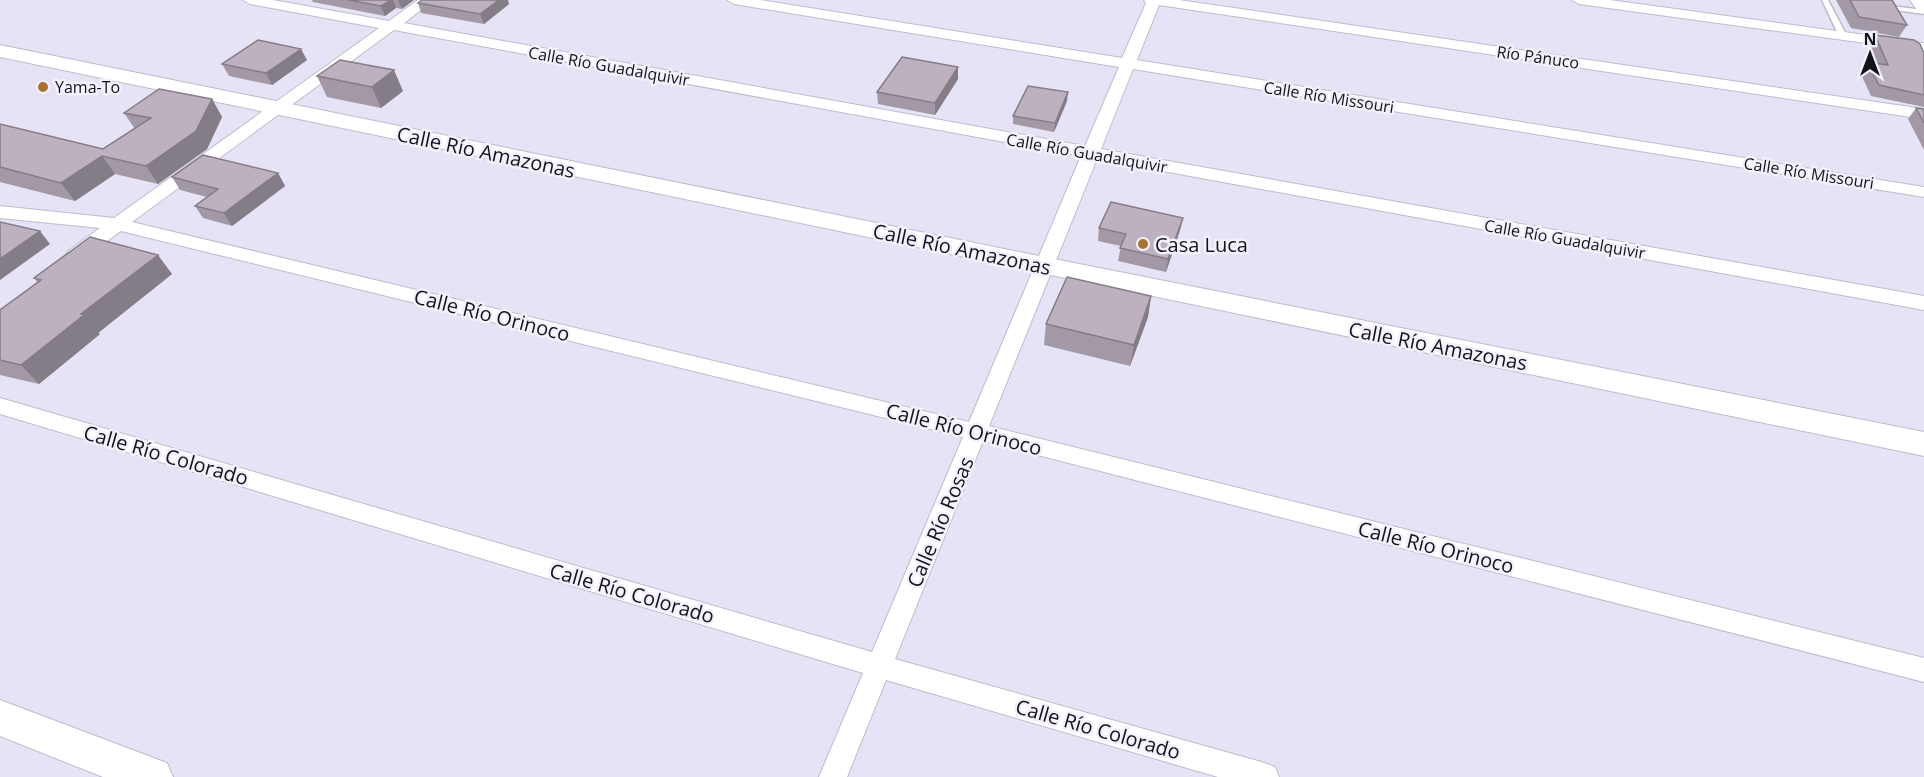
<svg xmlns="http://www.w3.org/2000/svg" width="1924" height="777" viewBox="0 0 1924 777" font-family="'Open Sans',sans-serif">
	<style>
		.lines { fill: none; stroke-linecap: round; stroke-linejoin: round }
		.lane-casing { stroke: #bebbcd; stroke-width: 3 }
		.street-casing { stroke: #bebbcd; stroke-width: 2 }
		.secondary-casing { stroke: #bebbcd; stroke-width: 2 }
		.lane { fill: #fff; fill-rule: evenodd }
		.street { fill: #fff; fill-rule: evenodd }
		.secondary { fill: #fff; fill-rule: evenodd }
		.wall { fill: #a398a5 }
		.shaded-wall { fill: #847c86 }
		.building { fill: #bdb1c0; stroke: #847c86; stroke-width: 1.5 }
		.poi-dot { fill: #aa7230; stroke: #f3f1fd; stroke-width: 2 }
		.labels { text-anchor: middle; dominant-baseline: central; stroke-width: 5; stroke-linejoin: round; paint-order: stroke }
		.far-street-label { font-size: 16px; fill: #15131a; stroke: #f3f1fd }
		.far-poi-label { font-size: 16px; fill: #15131a; stroke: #f3f1fd; text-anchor: start }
		.street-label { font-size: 20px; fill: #15131a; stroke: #f3f1fd }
		.poi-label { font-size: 20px; fill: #15131a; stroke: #f3f1fd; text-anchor: start }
	</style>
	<rect width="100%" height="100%" fill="#e6e3f6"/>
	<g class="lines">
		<defs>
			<path id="lane" d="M1822 0H1828L1847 36 1846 38 1839 36Z
				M1883 5 1924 10V14L1881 8V6Z"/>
			<path id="street" d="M243 0H273L389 21 418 0H434L404 23 1085 146 1119 67 734 4 727 0H760L1122 58 1146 3 1144 0H1179L1924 109V119L1159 5 1137 60 1924 187V197L1133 69 1101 149 1924 296V310L1097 159 989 426 1924 658V682L983 441 895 659 1265 763 1275 767 1279 777H1218L886 680 847 777H819L863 673 0 414V398L872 652 963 437 121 231 82 259H68L66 255 68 251 100 228 0 218V206L114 218 379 28 250 4ZM394 30 1081 156 969 422 132 222Z
				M1572 0H1610L1924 43V51L1579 4Z"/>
			<path id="secondary" d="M1910 0H1924V12L1917 10Z
				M0 45 1044 257 1924 432V456L0 57Z
				M0 700 167 763 173 777H103L0 736Z"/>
		</defs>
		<!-- lane casing -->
		<use href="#lane" class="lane-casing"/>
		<!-- street casing -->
		<use href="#street" class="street-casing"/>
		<!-- secondary casing -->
		<use href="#secondary" class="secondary-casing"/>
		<!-- lane -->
		<use href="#lane" class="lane"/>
		<!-- street -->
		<use href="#street" class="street"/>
		<!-- secondary -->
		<use href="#secondary" class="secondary"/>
	</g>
	<!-- wall -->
	<path class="wall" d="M312 0H414L402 9 396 8 385 16 313 2Z
		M1836 0H1892L1907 25 1899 37 1851 28Z
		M418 3 509 4 484 24 421 13Z
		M1875 35 1924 53V107L1871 96 1860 72 1867 62 1875 63 1868 46Z
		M307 60 272 85 229 76 222 64Z
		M958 67V79L935 115 878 104 877 92Z
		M317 76 403 91 381 108 327 97Z
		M212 99 222 117 207 149 158 184 115 174 75 201 0 182V124L103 149 135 129 124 113Z
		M1067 101 1054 132 1013 124V116Z
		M1916 108 1924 109V150L1908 119Z
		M278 173 285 186 232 226 203 218 195 206 207 197 180 190 172 177Z
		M1183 218 1180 230 1166 272 1118 261 1121 246 1098 241 1099 228Z
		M172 274 98 333 100 334 39 384 0 375V310L37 282 34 278Z
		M1151 296 1148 317 1130 366 1044 345 1046 324Z"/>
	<!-- shaded-wall -->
	<path class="shaded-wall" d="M391 0H393L396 8 385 16 381 6Z
		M398 0H414L402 9Z
		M499 0H508L509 4 484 24 480 14Z
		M301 49 307 60 272 85 266 73Z
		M958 67V79L935 115V103Z
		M394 70 403 91 381 108 372 87Z
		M1068 92 1067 101 1054 132 1055 123Z
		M212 99 222 117 207 149 158 184 146 166Z
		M102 156 115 174 75 201 61 183Z
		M278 173 285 186 232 226 224 213Z
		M1183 218 1180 230 1166 272 1168 259Z
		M40 231 50 244 0 280V259Z
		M158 255 172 274 98 333 100 334 39 384 21 365 81 314Z
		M1151 296 1148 317 1130 366 1134 345Z"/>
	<!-- building -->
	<path class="building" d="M348 0H391L381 6Z
		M422 0H499L480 14 418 3Z
		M1850 0H1892L1907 25 1859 17Z
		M1875 35 1914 40 1920 44 1924 53V95L1879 85 1867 62 1888 65Z
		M258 40 301 49 266 73 222 64Z
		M902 57 958 67 935 103 877 92Z
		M340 60 394 70 372 87 317 76Z
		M1028 86 1068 92 1055 123 1013 116Z
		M159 89 212 99 196 131 146 166 102 156 61 183 0 167V124L103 149 151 118 124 113Z
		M1916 108 1924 109V123Z
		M203 155 278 173 224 213 195 206 218 189 172 177Z
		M1111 202 1183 218 1168 259 1120 248 1126 234 1099 228Z
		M0 222 40 231 0 259Z
		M90 237 158 255 81 314 84 315 21 365 0 360V310L41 280 34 278Z
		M1067 277 1151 296 1134 345 1046 324Z"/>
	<!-- markers -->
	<g class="poi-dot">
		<circle cx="43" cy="87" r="6"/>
		<circle cx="1143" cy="244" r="6"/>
	</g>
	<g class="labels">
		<!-- far-street labels -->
		<g class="far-street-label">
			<text transform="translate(1538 57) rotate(8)">Río Pánuco</text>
			<text transform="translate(609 66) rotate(10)">Calle Río Guadalquivir</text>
			<text transform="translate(1329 97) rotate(9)">Calle Río Missouri</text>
			<text transform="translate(1087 153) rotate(10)">Calle Río Guadalquivir</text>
			<text transform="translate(1809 173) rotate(9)">Calle Río Missouri</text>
			<text transform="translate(1565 239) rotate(10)">Calle Río Guadalquivir</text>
		</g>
		<!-- far-poi labels -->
		<g class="far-poi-label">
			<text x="55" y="87">Yama-To</text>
		</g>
		<!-- street labels -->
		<g class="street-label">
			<text transform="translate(486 152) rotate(12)">Calle Río Amazonas</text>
			<text transform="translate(962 249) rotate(12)">Calle Río Amazonas</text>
			<text transform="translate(492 315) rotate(14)">Calle Río Orinoco</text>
			<text transform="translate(1438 346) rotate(11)">Calle Río Amazonas</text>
			<text transform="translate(964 429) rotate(14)">Calle Río Orinoco</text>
			<text transform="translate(166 455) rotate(16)">Calle Río Colorado</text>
			<text transform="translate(940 522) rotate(-67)">Calle Río Rosas</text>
			<text transform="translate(1436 547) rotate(14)">Calle Río Orinoco</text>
			<text transform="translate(632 593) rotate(16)">Calle Río Colorado</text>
			<text transform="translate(1098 729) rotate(16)">Calle Río Colorado</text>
		</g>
		<!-- poi labels -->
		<g class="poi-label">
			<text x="1155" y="244">Casa Luca</text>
		</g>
	</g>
	<!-- north arrow -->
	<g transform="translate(1870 54)" stroke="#f3f1fd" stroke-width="4.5" paint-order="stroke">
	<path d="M0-4.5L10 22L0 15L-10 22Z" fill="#15131a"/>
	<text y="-9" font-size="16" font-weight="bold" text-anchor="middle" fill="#15131a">N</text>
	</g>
</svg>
